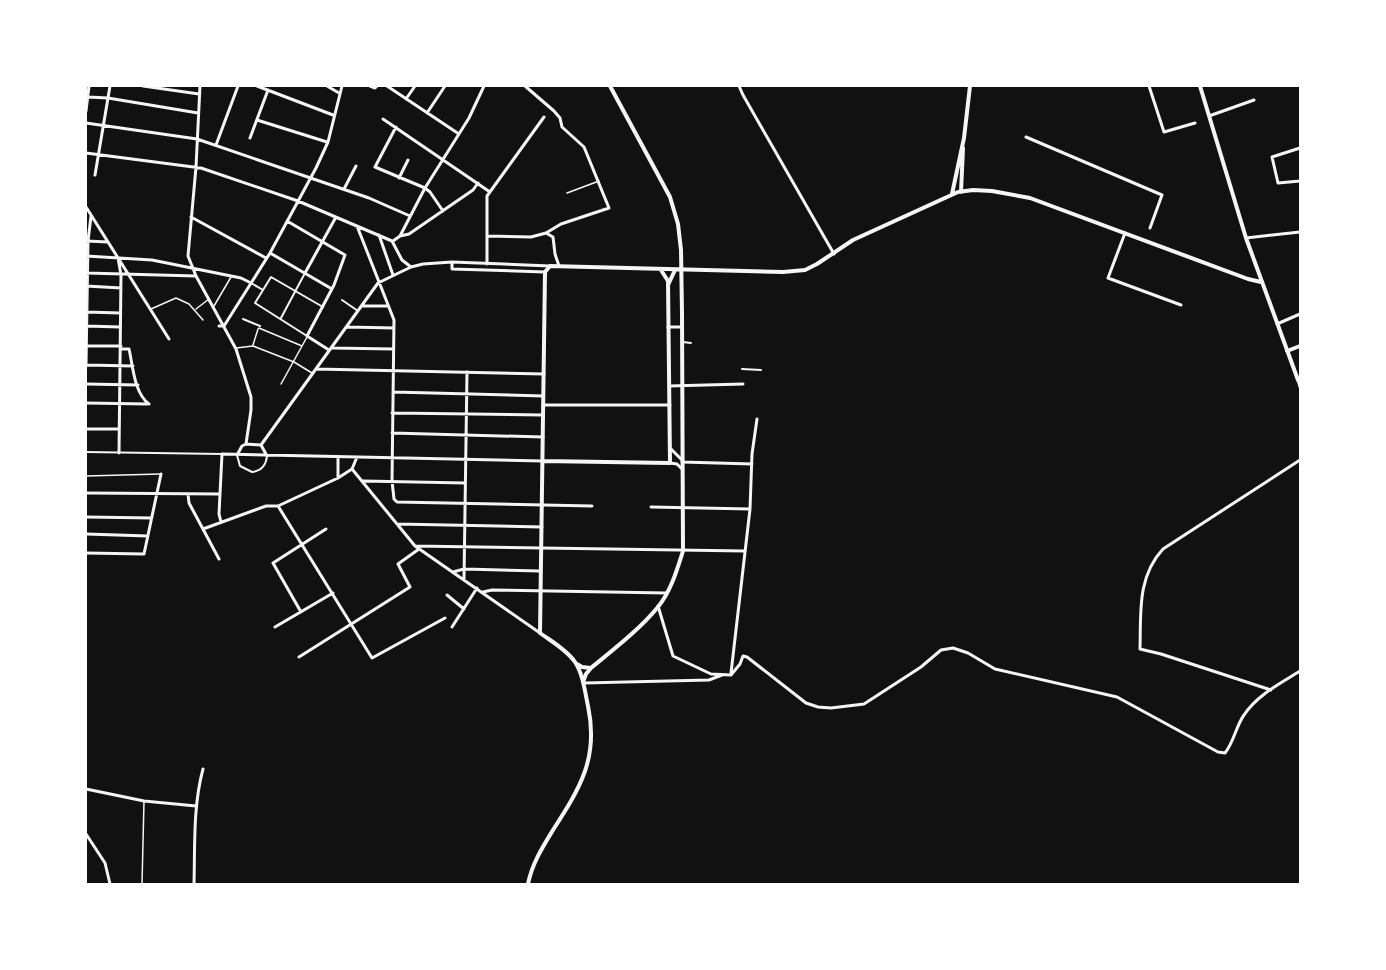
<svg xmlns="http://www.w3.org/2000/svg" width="1386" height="970" viewBox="0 0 1386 970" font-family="'Archivo Narrow',sans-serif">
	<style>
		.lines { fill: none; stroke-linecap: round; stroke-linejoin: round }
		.service { stroke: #f5f5f5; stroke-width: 1.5 }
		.pedestrian { stroke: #f5f5f5; stroke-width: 2 }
		.minor { stroke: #f5f5f5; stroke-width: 3 }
		.tertiary { stroke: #f5f5f5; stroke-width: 4 }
	</style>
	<rect width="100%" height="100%" fill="#111"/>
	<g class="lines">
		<!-- service -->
		<path class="service" d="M567 193 599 181
			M214 306 231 277
			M151 309 176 298 189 304 203 320
			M196 309 209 299
			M259 328 302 346
			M253 345 258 329
			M236 348 253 346 294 362 312 373
			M281 384 307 337
			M86 476 160 474
			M142 884 144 801"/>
		<!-- pedestrian -->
		<path class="pedestrian" d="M251 283 263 290 255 303 307 336
			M263 290 271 277 323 307
			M342 300 358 311
			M281 318 305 273
			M243 319 260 326
			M683 342 691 343
			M742 369 761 370
			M86 452 222 454
			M237 455 240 466 252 472C261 471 266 466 267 456"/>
		<!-- minor -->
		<path class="minor" d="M143 86 199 94
			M200 86 196 167 188 256 196 276 236 349 251 397V410L246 444
			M257 86 333 115
			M327 86 339 93
			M370 86 375 88 377 86
			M387 86 459 134
			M739 86 743 95 834 254
			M1149 86 1164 132 1195 123
			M88 97 108 98 198 113
			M406 99 415 86
			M86 111 89 86
			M427 113 445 86
			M1209 116 1254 100
			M383 119 490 192
			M257 120 327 142
			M86 123 197 139 369 198 410 216
			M396 127 375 167 425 188 430 192 443 211
			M1026 137 1162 195 1150 228
			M250 138 268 90
			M216 145 238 86
			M1300 148 1272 157 1278 183 1300 181
			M86 153 201 168 298 201 392 241 402 260 411 267
			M95 175 110 86
			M399 178 408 160
			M344 189 356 166
			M86 207 169 339
			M191 217 266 258
			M287 221 345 255 334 285 307 336 329 350
			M357 226 394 320 392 481 394 499 397 502 592 506
			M546 233 553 237 555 254 559 266
			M1125 233 1108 278 1181 305
			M379 235 393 275
			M400 236 409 234 473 190 478 183
			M487 236 531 237 546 233 561 224 609 208 584 147 562 127 560 118 554 111 525 86
			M1246 238 1300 232
			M86 241 108 242
			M393 241 400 236 425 188 469 118 484 86
			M270 253 332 289
			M86 256 152 260 241 278 251 283
			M118 258 121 275 119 453
			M452 262V269L545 272
			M487 264V196L544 117
			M86 273 196 276
			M305 273 336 217
			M86 286 121 288
			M362 306H387
			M86 312 120 313
			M1277 324 1300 314
			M86 326 120 327
			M219 326H224L270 253 316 168 328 142 342 86
			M347 327 394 328
			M668 327H681
			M86 346H121
			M332 348 393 349
			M121 349H129C133 366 134 393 149 404
			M86 365 133 366
			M86 366 88 241 91 216
			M316 369 544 374
			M1298 380 1300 387
			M86 384 138 385
			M669 386 743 384
			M393 392 543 396
			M86 403 147 404
			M544 405H670
			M392 413 543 415
			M86 429H119
			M392 433 543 437
			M261 445 378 283 411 267 423 264 452 262 550 266
			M671 449 682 460
			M237 455 242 446 246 444 261 445 267 456
			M338 457V478
			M682 462 752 464
			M670 463 677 464 682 469
			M352 469 415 546 540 633
			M363 481 465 483
			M86 493 220 494
			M188 494 189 503 219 559
			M278 506 372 658 445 618
			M651 507 750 509
			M86 517 152 518
			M221 522 219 514 222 454 543 461
			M397 524 542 527
			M203 529 266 506H278L338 478 352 469 357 457
			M86 534 148 536
			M415 546 745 551
			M86 553 144 554 161 474
			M453 572 464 569 540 571
			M464 580 467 372
			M483 592 492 590 666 593
			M447 595 464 609
			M658 606 673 656 711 674 731 675
			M301 612 273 563 326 529
			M275 627 333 593
			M452 627 477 588
			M299 657 410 587 398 564 419 549
			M731 673 750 509 752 454 757 419
			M731 675 740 664 743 656 747 657 806 703 818 707 831 708 864 704 921 667 941 650 953 648 968 653 995 669 1117 697 1218 752 1225 753C1234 742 1236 726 1244 715 1257 695 1281 683 1300 671
			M584 683 709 680 722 675
			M1271 690 1161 654 1140 649C1141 613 1137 577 1163 549L1300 460
			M86 789 144 801 196 806
			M86 834 105 863 110 884
			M194 884C195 846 193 806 203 769"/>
		<!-- tertiary -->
		<path class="tertiary" d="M1200 86 1246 238 1298 380 1300 379
			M961 192 963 148
			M952 194 964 138 970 86
			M668 285 675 270
			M1287 351 1300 346
			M543 461 670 463 668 281 661 270
			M577 664 582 667 591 668
			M583 682 586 674 591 668C614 649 639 630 658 607 671 591 677 570 683 551L682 313 681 250 678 224 670 197 610 86
			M528 884C532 864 542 848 553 830 580 788 599 758 588 706 585 692 583 674 575 662 567 650 551 641 540 633L545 272 550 266 783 272 805 270 817 264 853 240 958 192 973 190 992 191 1030 198 1248 279 1261 282"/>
	</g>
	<!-- border -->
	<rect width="1386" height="970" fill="none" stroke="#ffffff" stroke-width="174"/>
</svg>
